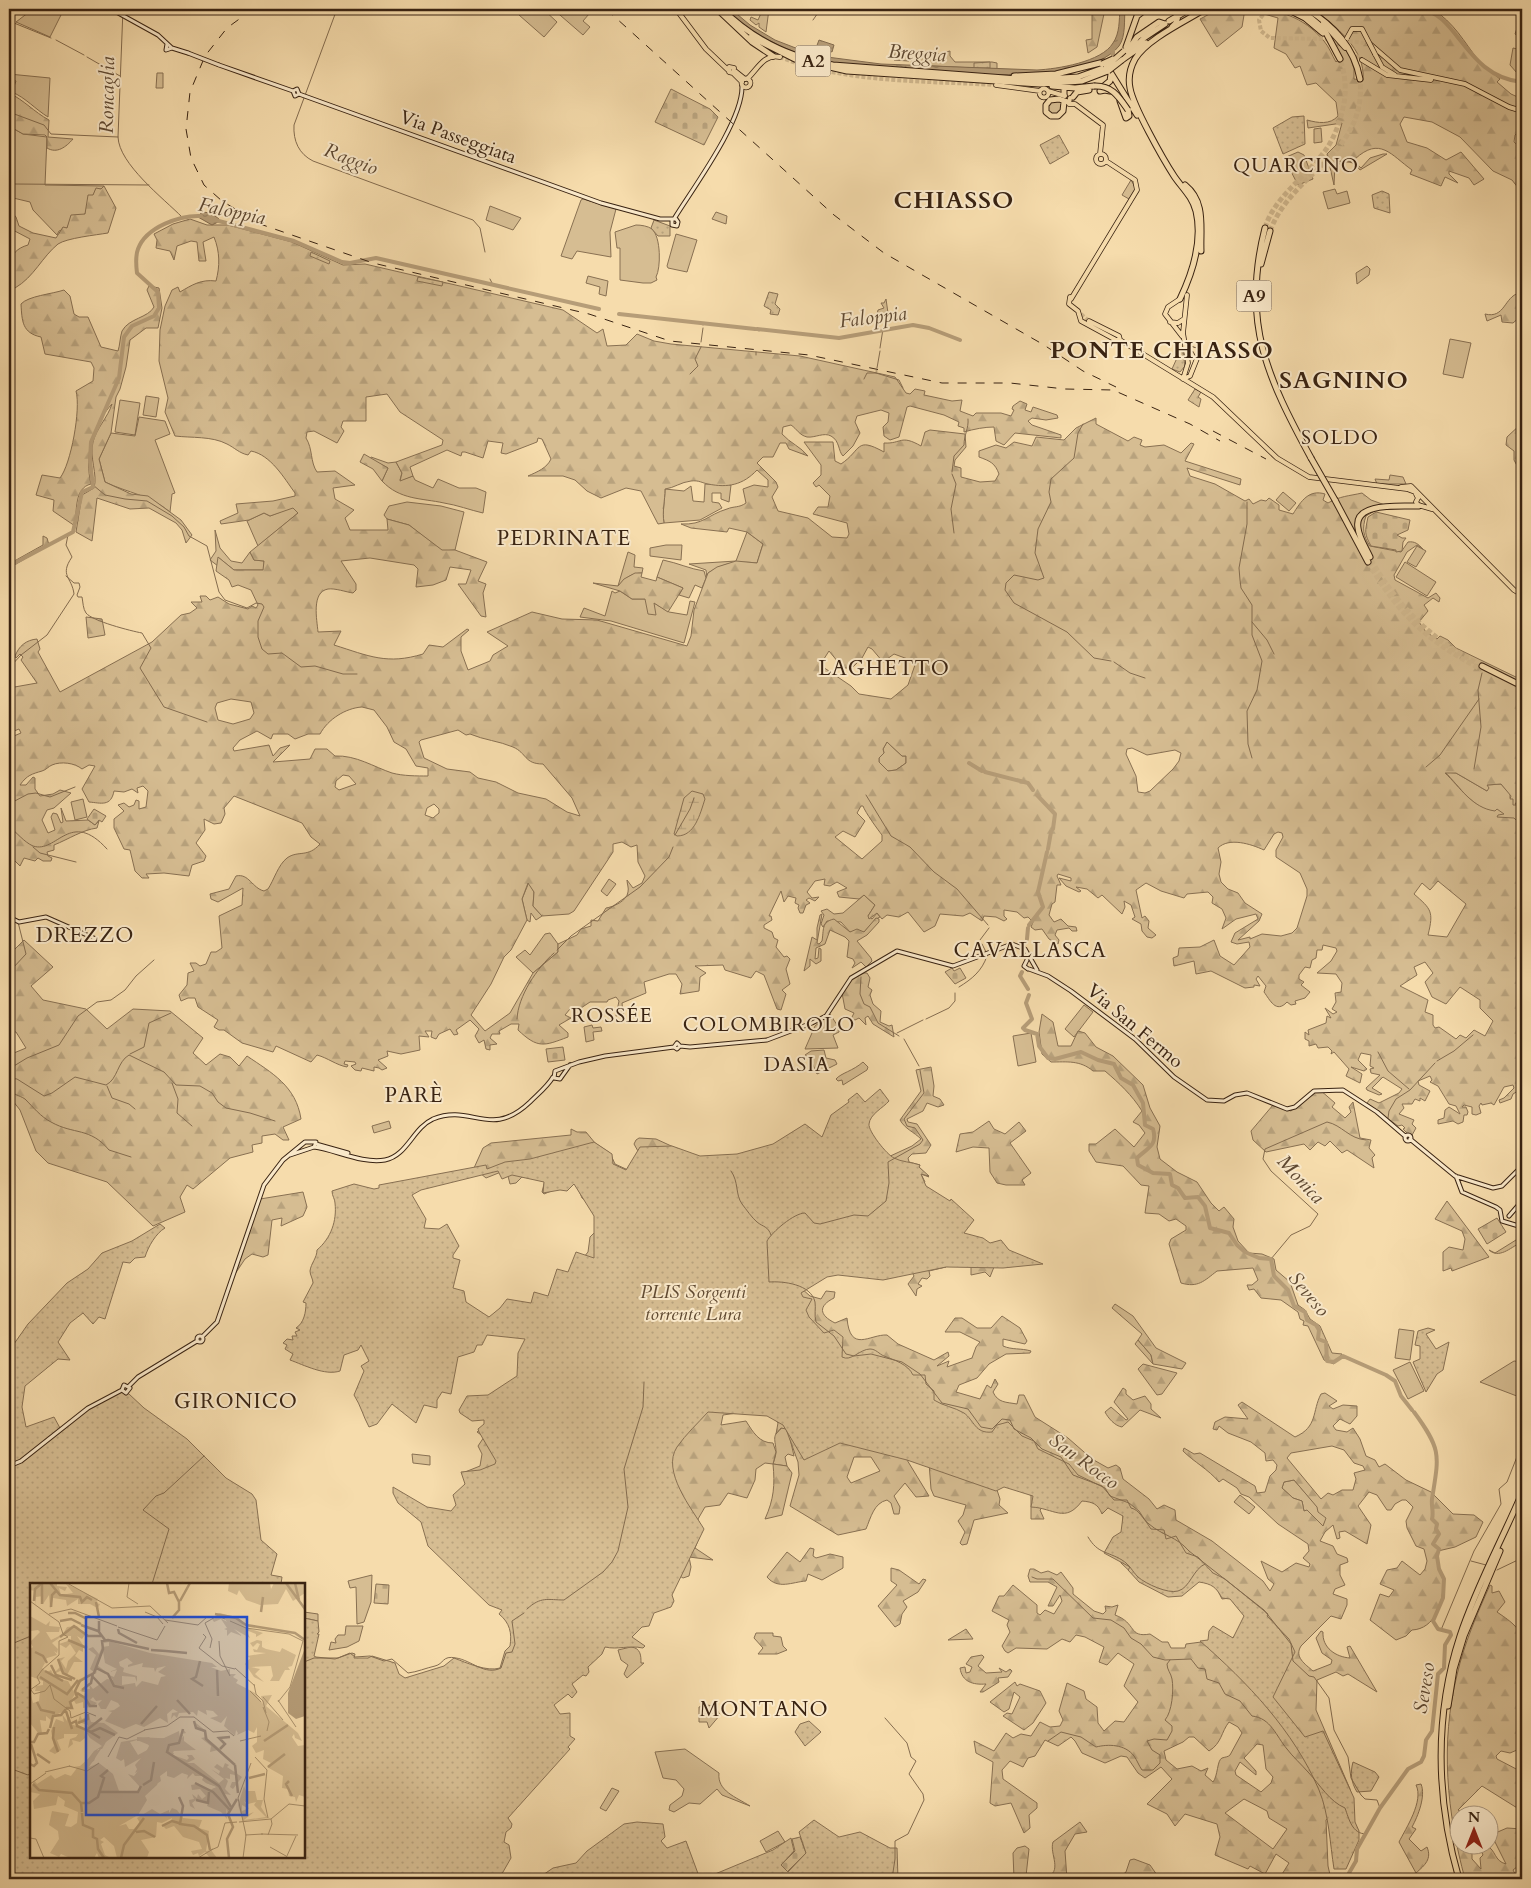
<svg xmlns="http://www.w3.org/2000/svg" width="1531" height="1888" viewBox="0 0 1531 1888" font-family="Cardo,serif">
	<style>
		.green { fill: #d6bd92; stroke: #887052 }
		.forest { fill: url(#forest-firs); stroke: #887052; fill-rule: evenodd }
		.wetland { fill: url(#wetland-marsh); stroke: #887052 }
		.cemetery { fill: url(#cemetery-stones); stroke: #887052 }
		.park { fill: url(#park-dots); stroke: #887052; fill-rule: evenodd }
		.water { fill: url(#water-ripples); stroke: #846c4f }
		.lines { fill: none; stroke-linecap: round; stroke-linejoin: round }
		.stream { stroke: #846c4f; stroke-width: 1 }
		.river { stroke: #b69d78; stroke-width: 4 }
		.primary-tunnel { stroke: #d0b78d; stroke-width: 4; stroke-dasharray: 4 2; stroke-linecap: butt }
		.motorway-tunnel { stroke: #d0b78d; stroke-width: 5; stroke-dasharray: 5 2.5; stroke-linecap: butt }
		.secondary-casing { stroke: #392312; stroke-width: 5 }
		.primary-casing { stroke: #392312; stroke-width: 5.5 }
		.motorway-casing { stroke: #392312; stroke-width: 7 }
		.secondary { stroke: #f9e8c9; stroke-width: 3 }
		.primary { stroke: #f6dcac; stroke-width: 4 }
		.motorway { stroke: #f6dcac; stroke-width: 5 }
		.rail { stroke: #392312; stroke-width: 1; stroke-dasharray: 9 9; stroke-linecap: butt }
		.secondary-bridge-casing { stroke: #392312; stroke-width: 5; stroke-linecap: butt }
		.primary-bridge-casing { stroke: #392312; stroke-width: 5.5; stroke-linecap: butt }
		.motorway-bridge-casing { stroke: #392312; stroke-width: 7; stroke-linecap: butt }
		.secondary-bridge { stroke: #f9e8c9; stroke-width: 3 }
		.primary-bridge { stroke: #f6dcac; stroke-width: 4 }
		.motorway-bridge { stroke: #f6dcac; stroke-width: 5 }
		.labels { text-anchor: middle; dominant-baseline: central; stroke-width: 4; stroke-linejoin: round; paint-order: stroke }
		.shield { fill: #f9e8c9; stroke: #735e49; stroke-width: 1 }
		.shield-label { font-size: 18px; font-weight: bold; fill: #392312 }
		.street-label { font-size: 19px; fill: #392312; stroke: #f9e8c9 }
		.park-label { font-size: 19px; font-style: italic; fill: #604a32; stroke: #f9e8c9 }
		.water-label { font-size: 20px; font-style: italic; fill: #5e4831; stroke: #f9e8c9 }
		.neighbourhood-label { font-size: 20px; letter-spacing: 1px; fill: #392312; stroke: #f9e8c9 }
		.quarter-label { font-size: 21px; letter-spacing: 1px; fill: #392312; stroke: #f9e8c9 }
		.district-label { font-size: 24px; font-weight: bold; letter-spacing: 1px; fill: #392312; stroke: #f9e8c9 }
		.inset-river { fill: none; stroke: #b69d78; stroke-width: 2.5 }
		.inset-road { fill: none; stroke: #aa926e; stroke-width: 1 }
		.view { fill: #1d4ed8; fill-opacity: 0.15; stroke: #1d4ed8; stroke-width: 2.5 }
		.inset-edge { fill: none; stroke: #392312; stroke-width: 2.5 }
	</style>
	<defs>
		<pattern id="forest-firs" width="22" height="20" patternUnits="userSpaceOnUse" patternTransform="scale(1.25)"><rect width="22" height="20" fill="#d6bd92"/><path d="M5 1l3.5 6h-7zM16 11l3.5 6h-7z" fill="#b8a27d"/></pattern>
		<pattern id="wetland-marsh" width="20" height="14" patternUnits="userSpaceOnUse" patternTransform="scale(1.25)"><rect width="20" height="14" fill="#d6bd92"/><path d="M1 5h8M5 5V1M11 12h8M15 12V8" fill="none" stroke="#b8a27d"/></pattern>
		<pattern id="cemetery-stones" width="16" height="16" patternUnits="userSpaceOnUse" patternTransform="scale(1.25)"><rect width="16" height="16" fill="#d6bd92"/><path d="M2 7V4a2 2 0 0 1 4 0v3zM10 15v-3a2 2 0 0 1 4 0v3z" fill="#b8a27d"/></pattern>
		<pattern id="park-dots" width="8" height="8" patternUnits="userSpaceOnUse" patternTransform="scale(1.25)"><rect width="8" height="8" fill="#d6bd92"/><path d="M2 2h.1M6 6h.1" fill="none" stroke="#b8a27d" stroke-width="1.8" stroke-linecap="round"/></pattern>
		<pattern id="water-ripples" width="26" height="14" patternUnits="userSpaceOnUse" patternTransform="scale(1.25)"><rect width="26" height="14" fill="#b69d78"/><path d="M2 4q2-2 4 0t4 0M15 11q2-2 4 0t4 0" fill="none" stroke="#958061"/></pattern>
	</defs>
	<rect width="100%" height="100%" fill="#f6dcac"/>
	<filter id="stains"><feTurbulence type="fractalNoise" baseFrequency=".004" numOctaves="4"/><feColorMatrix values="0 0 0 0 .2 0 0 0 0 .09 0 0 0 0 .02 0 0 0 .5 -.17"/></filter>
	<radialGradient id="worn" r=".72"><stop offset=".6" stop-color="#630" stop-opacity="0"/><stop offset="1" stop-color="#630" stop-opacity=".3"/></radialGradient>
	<!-- green -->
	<path class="green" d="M33 9H64L50 37 16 22Z
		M525 9H543L557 22 544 37 519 15Z
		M553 9H583L589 14 583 21 590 27 583 35Z
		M763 9H769L766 32 759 27V23L756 25 750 20 751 17 758 20Z
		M1522 13V39L1515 34Z
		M1513 48 1522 50 1519 69H1522V74L1517 73 1510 65Z
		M950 51V56L955 62H992L997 63V69L911 65 912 57 929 56Z
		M894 52 909 53V61L894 60Z
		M157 73H163V88H156Z
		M9 74 50 78 48 117C35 109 26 98 12 92L16 81 9 78Z
		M1056 100 1063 102 1061 111 1056 116 1048 112V104Z
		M9 126 23 134 47 137 45 185 104 186 101 189H96L85 214 70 222 67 228 59 231 57 235 33 210 30 202 9 197Z
		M1321 128 1322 142 1314 143V129Z
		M1298 152 1304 155 1313 179 1298 185 1284 158Z
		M1383 154H1387L1360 170 1355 164C1347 160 1339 162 1334 169L1336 162C1347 159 1353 160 1361 168L1370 158Z
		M1131 180 1136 189 1129 199 1122 195Z
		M1335 189 1337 194 1347 191 1350 203 1328 209 1323 192Z
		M583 199 616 209 610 232 611 257 577 251 572 259 561 256 581 200Z
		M490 206 521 218 513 230 486 220Z
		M716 212 727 216 726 224 712 219Z
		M636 225C641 225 648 226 652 229 661 237 661 268 656 277L657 280 651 283H643L620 280V248H617L615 232Z
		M676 234 697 240 687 272 668 268 667 266Z
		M1367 266 1370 269 1369 275 1357 284 1356 273Z
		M588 276 608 281 606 296 599 294 600 287 586 283Z
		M886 299 888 313 885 312 884 318H879V324L875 323 878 310 884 308 881 303H884Z
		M1450 339 1471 343 1463 378 1443 374Z
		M146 396 159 398 156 417 143 415Z
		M120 400 140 403 135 435 115 432Z
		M139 417 165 421 170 434 155 440 175 493 172 494 170 512C150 495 128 493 105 482L99 459 111 433 135 436Z
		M371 457 388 463 396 462 402 473 400 480 413 476 415 480 433 488 438 479 459 488H476L486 492 483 513C470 510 457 505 444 503 421 498 400 500 382 481L388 468 370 459Z
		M1390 475 1403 477 1406 484H1377L1375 479 1389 480Z
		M705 484 731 485 729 502 721 499V493H712V502L719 503 722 508 700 520 664 523C662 511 665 501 665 489L684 491 691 486 693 501 704 502Z
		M1283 492 1296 503 1289 511 1276 500Z
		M407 502 441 506 464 512 455 550 442 551 409 525 387 519 384 515 389 506Z
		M293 507 298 513 258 546 247 521 264 513 270 516Z
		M215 530 220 548 231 561 242 563 250 552 254 560 264 561V570H234L219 558 218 566 210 560 216 551Z
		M747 532 763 544 757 563C738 561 725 562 708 573L707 579 706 570 689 564 736 561Z
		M666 545H682L681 560 650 556V548Z
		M1417 546 1426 551 1416 567 1407 562Z
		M628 552 635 555 634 567 643 568 642 573C632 573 625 578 618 586Z
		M663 560C678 563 690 569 704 571L706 578 702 588 695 585 689 598 679 595 683 588 657 577Z
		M1405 562 1436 582 1427 596 1396 577Z
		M612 591 615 593 620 591 632 599H645L654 603 669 612 687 615 690 601 695 602 684 643 611 621 580 617 584 608 605 616Z
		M887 742 902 756H906V763L896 770 888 771 879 762V758L884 753 883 749Z
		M1445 772 1456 773 1487 791V785L1501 784 1510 794V798L1514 799 1515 805 1519 799H1522C1522 808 1523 816 1517 821L1496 817 1498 814 1495 812C1472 808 1460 787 1445 772Z
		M83 799 87 817 75 820 71 802Z
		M609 879 616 884 607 896 601 891Z
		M529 882 534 892 533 906 542 916 536 920 531 913 530 922 527 920 522 899Z
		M864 895 875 905 868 916 872 919 877 913 880 917 876 919 864 932H850L841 922 827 921 823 927 821 924 824 915 821 911 827 909 834 914 843 913Z
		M550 933 558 944V952L533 973 516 957 525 950 530 955 545 934Z
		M1084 1005 1093 1012 1074 1037 1065 1029Z
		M830 1014 839 1028V1032L833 1035 838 1048 805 1049 815 1026Z
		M592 1025 593 1028 601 1027 602 1031 593 1032 594 1040 586 1042 584 1027Z
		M1031 1033 1036 1062 1018 1066 1013 1036Z
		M824 1050 826 1058 835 1060 837 1064 817 1074 810 1058 805 1055 811 1051Z
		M863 1062 868 1067 867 1070 843 1085 842 1080 838 1081 836 1079C841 1073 853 1071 863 1062Z
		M389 1121 391 1128 374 1133 372 1126Z
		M1516 1240 1520 1243C1510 1248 1499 1259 1489 1250L1495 1253Z
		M1399 1329 1414 1331 1410 1360 1395 1358Z
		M1138 1340 1151 1355 1153 1364 1135 1344Z
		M1514 1361 1522 1362V1398L1480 1382Z
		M1410 1362 1424 1391 1408 1399 1393 1370Z
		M784 1427 789 1434 794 1456 788 1454 785 1457 787 1466 773 1464C774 1461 776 1455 776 1452 776 1440 770 1435 784 1427Z
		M412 1454 430 1456V1465L413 1463Z
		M1294 1480 1327 1518 1323 1526 1307 1511H1304L1302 1501 1293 1498 1282 1488 1284 1482Z
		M1240 1495 1255 1507 1249 1514 1234 1502Z
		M372 1575 371 1602 364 1622 357 1624 356 1587 350 1588 348 1581Z
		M304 1612 318 1614V1621L304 1618Z
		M346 1626H363L359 1641 347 1647 329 1650 331 1642 336 1643 335 1639 338 1635H345Z
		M631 1647C641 1648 641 1656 641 1663H644L627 1678 624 1674 628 1665 621 1660 618 1650Z
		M706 1705 715 1706 720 1715 709 1728 707 1722H699V1707Z
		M685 1749 719 1773C717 1791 736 1797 750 1806L722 1795 717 1789 700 1804 689 1803 674 1812 669 1810 670 1805 682 1796 684 1789 676 1780 663 1778 655 1752Z
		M612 1788 619 1791 606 1811 600 1808Z
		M778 1831 785 1842 766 1852 760 1841Z"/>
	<!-- forest -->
	<path class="forest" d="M1092 9H1105L1097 47 1088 53 1086 40 1092 39Z
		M1219 9H1245L1242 27 1217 47 1200 19Z
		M1247 9C1278 9 1303 16 1324 41 1329 47 1332 55 1336 62L1340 58 1334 42 1318 20 1329 31 1339 45 1349 53 1354 69V79L1363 80C1366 49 1335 26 1313 9H1432C1454 22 1464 42 1479 61 1485 68 1493 73 1500 79L1497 82 1511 94 1522 99V128L1515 135 1514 142 1522 149V193L1512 180 1493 171 1460 137 1432 122 1404 117 1400 124 1407 142 1427 148 1446 160 1461 152 1484 179 1474 185 1469 178 1449 171V174L1458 183 1445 177 1441 186 1410 174 1412 170C1391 155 1380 136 1355 159V163L1345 160 1335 163 1334 185 1327 154 1336 145 1342 123 1308 128 1307 120C1318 123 1330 125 1338 116L1336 102 1316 83 1307 85 1300 66 1295 68 1286 54 1274 48 1278 18Z
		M9 93C24 100 34 112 49 120L48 137 73 139C66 147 57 154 47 148V137L45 135 23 134 9 126Z
		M104 186 116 208 108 233C96 235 67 238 58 244 42 257 34 277 15 288 6 271 6 251 28 245L30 239 9 228V209L16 217 19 226 33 233 56 238 63 227 67 228 71 215 85 214 88 195H93L96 188 101 189Z
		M190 219 207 225H228L292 242 343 265 365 264 563 310 597 333 603 329 607 346 626 345 637 334 654 341 671 344 800 356 895 377 906 393 910 394 915 389 925 391 924 395 952 401 962 400 960 411 973 416 976 413H1001L1011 416 1014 410 1012 409 1013 406 1020 401 1027 404 1025 410 1031 412 1033 407 1057 415 1058 418 1046 420 1032 418 1028 421 1032 425 1061 435V438L1015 433 1004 445 996 441 994 427C985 427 974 429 964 432V428L958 426 959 422 944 415 910 406 907 407 899 437 890 440 884 436 883 427 888 422 889 413 881 410 857 416 855 422 860 433 853 446 843 456C838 451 840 441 831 436 824 432 815 438 807 437 799 435 797 429 791 425L783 427 782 434C790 443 801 447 808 456L789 449 786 443H780L773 457H763L757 463 776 482 778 487 772 497 778 511 808 518 832 537 847 538 849 534 847 523 813 514 818 507H828L830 496 819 485 816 487 813 483 821 475V465L804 442H833L835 461 841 464C862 450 855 436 884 452V443C902 444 900 434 921 446L925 432 930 430 965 434 966 447 955 460 954 466 961 468V477L980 482 995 481 999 474C995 463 990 461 979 457V451L996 445 1006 448 1014 442 1032 446 1036 437 1064 440 1076 428 1096 418V424L1128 441 1134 437 1142 440 1140 445 1145 447 1164 445 1181 453 1191 443 1194 444 1185 461 1241 479 1240 485 1187 468 1190 476 1215 484 1245 501 1249 499 1253 504 1261 500 1266 501 1269 498 1279 505V510L1293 514C1301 501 1309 489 1325 494L1323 500 1328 503C1340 496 1349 496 1362 493L1371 500 1385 505 1366 516C1362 528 1363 536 1370 546L1401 552 1408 542C1415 541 1418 544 1423 549L1417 545 1407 552 1394 575 1395 580 1428 598 1436 593 1440 598 1439 602 1433 598 1424 605 1428 611 1419 622 1426 632 1437 639 1440 636 1448 640 1456 648 1522 680V748L1520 752 1522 755V799H1519L1515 804 1520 805H1513V799H1510L1511 796 1501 784 1487 785 1489 788 1487 791 1456 773H1445C1460 787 1472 808 1495 811L1497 809 1504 814 1498 815 1497 817 1514 818 1517 821 1522 815V1043L1518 1042 1522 1046 1520 1051 1522 1052V1079L1519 1077 1518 1080 1521 1089 1513 1094 1511 1099 1500 1103 1499 1100 1504 1098 1514 1088 1513 1085 1504 1087 1494 1105 1491 1103 1482 1105 1481 1103 1479 1106 1481 1113 1476 1115 1472 1114V1107L1464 1105 1462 1107H1466L1468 1112 1467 1115H1464L1463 1122 1458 1124 1453 1121 1438 1124V1120L1444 1118 1445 1110 1449 1107 1460 1114 1456 1106 1449 1104 1438 1086 1430 1082 1432 1080 1430 1076 1418 1081 1419 1085 1430 1091 1425 1101 1420 1098V1101L1415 1099 1412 1104H1402L1404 1108 1399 1114 1414 1120 1412 1124 1416 1128 1411 1137 1403 1129 1405 1128 1402 1125 1398 1126 1367 1103 1370 1099 1379 1103 1399 1093 1402 1089 1383 1077 1372 1088 1382 1094 1379 1095 1367 1090 1366 1088 1380 1075 1371 1073 1370 1069 1374 1068 1370 1066 1371 1055 1361 1053 1358 1060 1367 1069 1364 1071 1351 1067 1362 1074 1360 1083 1346 1076 1349 1069 1334 1052 1331 1054 1332 1051 1328 1047 1318 1048 1316 1044 1309 1046V1041L1305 1039V1032L1309 1035 1308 1030 1326 1023 1327 1016 1331 1018 1325 1008 1333 1014 1337 1012 1332 1009 1336 1002 1335 993 1341 992 1342 983 1336 974 1317 973 1331 961 1337 951 1336 948 1323 945 1322 950H1317L1316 958 1312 960 1310 968 1305 967 1299 975V979L1304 982 1301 985 1310 992 1305 998 1295 1001 1296 1004 1291 1005 1287 1002C1276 1014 1270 1000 1264 992L1266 986 1258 976 1256 979 1260 986 1254 985V987L1245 988 1211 971 1196 974 1194 961 1174 966 1173 958 1178 956 1179 948 1200 947 1214 940 1220 956 1234 965 1250 947 1249 942 1237 944 1231 942 1235 933 1258 919 1256 914 1236 919 1222 929 1226 918 1222 909 1212 903 1213 897 1208 892 1187 894 1184 898 1161 891 1146 883 1136 890 1142 918 1145 916 1149 921 1148 928 1156 935 1152 938 1147 937 1142 931 1141 924 1132 919 1135 917 1131 905 1124 901 1125 907 1122 914 1102 895 1098 898 1087 889 1076 887 1081 891 1079 892 1066 886 1059 878 1071 881V878L1058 874 1057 876 1061 885H1057L1055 902 1052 904 1049 915 1054 922 1061 919 1068 926 1076 927 1077 931H1072L1069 928 1057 930 1055 935 1059 940 1058 944 1049 939 1042 929 1035 930 1031 927 1033 922 1028 917 1024 918 1017 912 1004 910V916L1007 919 1004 921 996 917 984 916 982 921 970 913 963 916 940 914 935 926 924 932 908 912 899 917 887 915 882 919 877 913 869 919 868 916 875 905 864 895 859 899 839 897 837 892 847 888 837 882 830 886 824 885 825 879 815 881 807 892 812 898 819 897 815 901 809 898 806 900 810 903 806 905 803 913H800L798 908 799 905 795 903 796 898 788 896 784 902 781 891 769 916H771L772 920 764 925V928L772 932 774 938 778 940 776 947 784 957 787 956 790 959 786 969 790 984 782 990 786 994 781 1010 777 1009 764 975 756 971 751 978 725 970 723 965 695 966 706 973 700 977 699 991 680 994 682 984 676 974H669L644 982 646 993 622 1003 623 1014 616 1016 619 1001 616 997 608 1000 607 1002H590L581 1008 570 1009 565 1015 571 1018 559 1025 568 1033V1037C544 1046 538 1049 518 1030L519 1024H511L499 1031 500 1034H492L490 1038 497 1044 490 1045V1050L486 1049 484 1040 479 1043 475 1036 479 1029 470 1020 456 1030 458 1034 454 1035 450 1029 439 1034 436 1039 431 1037 432 1031H425L429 1037 419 1036 420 1050 401 1054 387 1051 388 1056 378 1060 387 1068 382 1070 379 1068 374 1067V1071L362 1068 361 1071 355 1070 351 1066 356 1064 355 1062 345 1061 344 1064 348 1065 347 1067C336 1065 328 1058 317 1055L311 1062 276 1046 273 1052 242 1043 224 1030H219L214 1027 218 1020 198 1007 195 998H188L181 1001 179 995 187 985 188 973 194 971 190 963H196L200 966 206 964 211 952H216L222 948 219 916 242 905 243 888 218 902 211 899 210 894 229 889 236 876C249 873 252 888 264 891L268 889C274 880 278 865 287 858 298 850 308 858 320 844L311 837 302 823 234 796 224 808 225 814 221 823 214 824 204 819 205 830 196 843 206 856 204 861 192 865 189 876 164 873 146 874 149 878H142L135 871 130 850 124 849 114 828V819L124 811 118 805 124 803 129 807 134 805 136 800 139 801V809L146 807 148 791 143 786 137 788 138 793 132 789 124 792 114 791C111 807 101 803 89 802L82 789 95 766 89 765 82 769C75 763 61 761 52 765 49 766 46 770 42 771 32 774 27 775 20 785H26L33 777 35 778V789L40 796 53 794 60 790 71 793 54 808 47 810 42 820 48 833 55 830 51 817 53 813 57 814 61 823 63 822 61 808 66 821 88 820 95 825 99 821 97 828C82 830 69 839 54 845V850L47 852 48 856 52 858 51 861H43L38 858 35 861 24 858 20 866 13 859H9V738L21 733 19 729 9 733V688L37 683 21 660 23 657 20 654 16 658 15 656C19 646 26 640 37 639L40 649 38 652 60 692 152 642 181 615 190 613 197 608 191 602H202L200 596H206L210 600 218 597 229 604 248 609 252 606 256 608 258 605 251 590 238 585 232 587 229 580 216 571 218 557 234 570H263L264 561 254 560 250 552 298 513 293 508 270 516 264 513 249 520 221 524 220 521 238 513 236 504 273 501 295 496V493C284 478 271 455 251 451L248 455C239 453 235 448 227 444 212 436 191 438 175 436L165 412 168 398 159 361 160 330 165 306 172 290 178 287 180 292C192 285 201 279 216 281 220 266 220 252 214 237L203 242 206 261H199L197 242 191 241 177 246 174 260 170 251 156 248 157 240 154 234 173 224ZM387 394 400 412 443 440 442 445 396 462 402 473 400 481 413 476 410 467 447 450 461 456 462 452H465L483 458 488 441 503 443 501 453 506 454 537 442 538 438 542 439 551 459C547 468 537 472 528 476H563L575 480 587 491 601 498 626 488 641 491 658 524 664 523C662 511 665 501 665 489 674 488 681 482 691 481 699 480 702 483 708 484 728 488 743 485 757 470L768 480V487L754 485 743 489 746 503C739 508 734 506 727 509 707 515 704 525 681 524L691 528 727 532 729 528 747 532 763 544 757 563 736 561 717 567 708 573 694 610 691 636 687 646 597 620 562 619 532 612 487 632 508 646 493 655 490 661 468 670 461 651V637L469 630 467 629 443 647 429 645 423 654C387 665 369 656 334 645L341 631 318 632C317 620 311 592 328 589 335 588 346 592 353 593L356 590V584L341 561 370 558 414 565 418 569 416 587 433 585 446 580 450 567 471 570 466 584H458L481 616 486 617 483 593 486 584 478 581 487 562 455 550H442L409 525 387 519 388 530H350L345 518 354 510 335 499 333 488 355 485 335 471 317 472C310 462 313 449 306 438L307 432 314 431 337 443 344 431 341 427 343 421H366V397ZM868 647 872 649 883 662 894 654 916 662 908 685 891 699 859 694 851 686 820 665 829 651 843 668H852L862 658ZM231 699 251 702 254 713 250 719 233 724 218 720 215 708 217 703ZM362 707 374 710 387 727 394 742 406 749 416 766 428 768V776C417 776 403 776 392 773 374 767 356 755 335 756L327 749H315L310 759 273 762 290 745 280 748 273 756 269 745 234 751 233 748 240 740 257 731 271 739 273 734H288L295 739 308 734H320C328 719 346 708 362 707ZM458 730 466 735 470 734C484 740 499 741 513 747 527 753 524 764 543 764L572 798 580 816 567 812 546 799 518 793 496 782 478 778 470 772 447 769 424 758 419 742 421 740ZM887 742 902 756H906V763L896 770 888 771 879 762V758L884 753 883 749ZM1132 748 1147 755 1175 750 1181 753 1179 761 1173 769 1150 791 1145 793 1138 792 1136 776 1126 754 1127 749ZM343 775 349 776 356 784 339 790 335 787 336 781ZM434 804 439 809V813L433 818 425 815 427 808ZM861 806H863C865 812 878 830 882 835V841L862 859 835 837 843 831 855 837 865 821 857 813ZM1278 832 1282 833 1283 837 1276 850V857L1300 873 1307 889V896L1297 928 1292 933 1281 936 1262 934 1250 939V937L1238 940 1259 921 1262 914 1245 903 1238 893 1228 889 1221 882 1219 874 1221 862 1218 848C1229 837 1251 844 1264 850L1274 834ZM622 842 631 847 637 845 638 862 645 876 642 883 633 888 627 880C627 884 629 888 628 892 627 901 613 907 606 908L598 921 591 920V926L581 929 577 935 558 944V952L533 973 510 1013 485 1031 471 1015 491 984 504 957 511 950 527 920 522 899 528 883 534 892 533 906 542 916 569 914 574 911 613 852V844ZM1438 881 1466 904 1447 937 1428 935C1434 911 1431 909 1414 894L1422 883 1430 890ZM1425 962 1433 973 1425 982 1432 997 1446 1004 1460 987 1480 1000V1008L1493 1021 1485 1036 1474 1030 1466 1038 1460 1035 1456 1039 1439 1027 1435 1028 1433 1025V1015L1425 1012 1428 1000 1400 986 1417 975 1414 967Z
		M149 286 159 288 162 308 158 328H146L130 340 126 367 120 389 116 397 111 433 99 459 105 482 131 494 148 496 181 520 192 535 186 543 182 530 176 523 149 508 130 509 97 498 92 541 76 532 82 495 94 488C98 474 89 458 93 442 96 429 108 417 112 404 94 423 84 457 91 484 74 488 77 511 75 526L53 511 54 500 36 495 42 475 60 478C71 464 81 409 76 391L93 381 94 368 91 362 45 354 41 337C22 333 22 321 21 304 28 296 52 294 64 290L70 296 74 314 79 317H88L101 347 118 351C120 345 120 337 122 331 129 318 148 318 154 307L147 290Z
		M1519 293 1522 297 1521 316 1513 323 1502 322 1501 315 1487 321 1485 314C1505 319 1504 297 1519 293Z
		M1522 423V475L1514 460V451L1506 445 1507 437Z
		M43 536 47 538 49 545 9 568V564L43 545Z
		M635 573H642L641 577 656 581 657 577 683 588 668 612 654 603 656 615 648 614 645 599H632L620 591 593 583 618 586 624 579Z
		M86 617 102 619 105 635 88 638Z
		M822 914 817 943 819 944 822 941C824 930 821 922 834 919L850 932 857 929 864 932 876 918 879 919V922L867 935 857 941 871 958 872 961 866 967 861 962 852 968 855 963 853 959 847 957 849 941 845 937 830 930 825 944 816 948 815 959 818 958 819 948 821 949V961L816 964 810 959V966L804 971 812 937 817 940V928L820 915Z
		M24 940 53 967 31 986 43 1000 86 1009 107 1029 133 1009 170 1011 203 1038 193 1053 206 1065 220 1054 230 1057 239 1066 247 1056C272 1073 296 1086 301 1119L283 1127 289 1140H283L275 1134 262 1136V1143L252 1145 253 1152 230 1158 193 1189 187 1185 180 1197 185 1212 153 1226 107 1182 48 1163 36 1151 20 1110 9 1096V1067L11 1066 9 1055 26 1048 16 1032 9 1031V953L12 952Z
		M864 973H867L870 978 868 987 872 990 870 995 873 1004 881 1011 880 1022 889 1026 892 1025 894 1037 873 1024 868 1016 865 1018 866 1025 859 1018 855 1020 851 1019 854 1013 845 1009 842 993 853 978Z
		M1042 1014 1053 1022 1058 1046H1071L1078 1031 1085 1033 1096 1047 1113 1056 1143 1085 1150 1108 1160 1126 1157 1147 1160 1159 1177 1172 1197 1182 1211 1203 1219 1211 1224 1207 1234 1219 1233 1227 1238 1241 1249 1253 1262 1254 1274 1259 1276 1270 1290 1282 1298 1305 1305 1310 1310 1319 1320 1326 1332 1353 1342 1354 1334 1364 1324 1360 1308 1326 1303 1325 1304 1321 1300 1319 1298 1312 1281 1300 1261 1298 1254 1289 1249 1290 1247 1285H1252L1258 1280 1253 1268 1217 1271C1204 1281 1198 1288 1181 1283L1169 1244 1171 1239 1186 1230V1226L1176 1219 1169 1221 1159 1214 1145 1213 1149 1186 1141 1185 1123 1166 1096 1162 1089 1151V1144H1096L1115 1129 1134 1147 1145 1133 1139 1125 1133 1122 1142 1111C1132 1095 1119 1083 1105 1071H1093C1080 1060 1067 1062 1051 1062L1042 1054 1039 1032Z
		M931 1067 934 1086 933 1096 940 1099 944 1105 938 1107 927 1103 923 1111 907 1119 908 1122 917 1124 931 1145 926 1153 912 1154 908 1158 909 1162 920 1165 919 1167 929 1177 921 1174 925 1182 801 1288 810 1296 821 1299 826 1291 835 1292 834 1298C818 1306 819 1315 835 1323L847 1318C850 1354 870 1334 887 1335L898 1344 934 1360 948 1352 949 1356 937 1366 949 1361 947 1367 972 1358 976 1347 980 1342 960 1332H945L955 1318H962L977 1328H991L1002 1316 1020 1328 1027 1341 1025 1344 1003 1339V1346C1012 1350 1021 1348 1031 1351L1030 1353 1006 1354 989 1364 977 1378 959 1385 956 1392 980 1399 987 1385 991 1388 995 1379 998 1384 993 1392C998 1403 1006 1402 1017 1404L1019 1395H1024L1035 1417 1068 1438 1092 1459 1108 1468 1116 1465 1120 1468 1123 1479 1149 1499 1157 1509 1164 1505 1175 1510 1176 1520 1212 1541 1244 1566 1263 1581 1270 1591 1274 1584 1268 1579 1261 1561 1282 1572 1296 1563 1309 1567 1310 1564 1303 1558 1309 1551 1308 1544 1278 1524 1249 1497 1241 1494 1237 1488 1223 1479 1219 1482C1208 1469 1194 1462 1183 1451L1184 1448 1194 1454 1200 1453 1255 1486 1257 1493 1265 1492 1270 1476 1276 1470 1277 1465 1273 1460 1266 1461 1265 1453 1251 1442 1228 1433 1219 1426 1217 1430 1213 1429 1215 1422 1225 1417 1248 1419 1238 1405 1242 1402 1295 1437C1318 1427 1312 1411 1321 1394L1325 1393 1337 1401 1329 1406 1333 1409 1343 1405 1357 1406V1416L1350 1424 1340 1419 1333 1426 1336 1430 1347 1432 1353 1428 1360 1439 1366 1456 1375 1460 1379 1467 1385 1464 1406 1480 1431 1492 1453 1514 1474 1515 1483 1522 1476 1537 1455 1547 1438 1551C1434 1564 1442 1569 1443 1581 1444 1602 1435 1629 1412 1630L1406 1636 1396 1640 1370 1620 1380 1594 1389 1597 1394 1590 1380 1584 1387 1570 1397 1568 1402 1561 1420 1575 1425 1569 1427 1561 1424 1549 1416 1546 1407 1528 1406 1521 1413 1507 1406 1500H1402L1395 1504 1391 1510H1387L1377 1495 1369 1492 1358 1506 1371 1525 1367 1544 1345 1531 1339 1532 1340 1538 1337 1539 1333 1525 1325 1532 1320 1541 1333 1546 1337 1554 1347 1558 1348 1562 1340 1565V1575L1345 1585 1335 1589 1333 1594 1347 1599V1605L1341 1619 1331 1616 1301 1646C1294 1657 1305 1664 1313 1671L1331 1664 1332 1660 1322 1653 1316 1638 1321 1631 1323 1632C1322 1648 1336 1657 1350 1658L1347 1647 1350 1646 1377 1692 1348 1674 1343 1676 1336 1672 1317 1680 1316 1710 1350 1789V1793L1326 1820 1328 1866 1331 1879H1279L1289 1863 1276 1854 1265 1874 1250 1866 1248 1869 1215 1855 1220 1837 1217 1824 1185 1814 1175 1826 1167 1814 1147 1804 1172 1779 1161 1767 1145 1778 1138 1773 1127 1757 1121 1756 1105 1763 1082 1753 1075 1741 1071 1737 1058 1746 1045 1740 1035 1756 1028 1758 1023 1767 1010 1761 1002 1770 1003 1779 1037 1803V1808L1029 1815 1030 1828 1024 1833 1011 1803 995 1806 990 1803 993 1762 976 1753 974 1741 994 1751 1006 1733 1013 1738 1021 1734 1031 1736 1040 1722 1050 1727 1060 1726 1063 1720 1059 1711 1067 1683 1084 1691 1086 1699 1097 1707 1098 1723 1104 1731 1115 1721 1124 1722 1138 1702 1124 1686 1134 1664 1118 1653 1107 1665 1099 1662 1104 1647 1085 1637 1076 1635 1070 1642 1062 1639 1047 1649 1016 1648 1008 1653 1005 1651 1002 1646 1010 1632 1007 1625 1009 1620 992 1611 999 1596H1004L1013 1585 1037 1605V1613L1040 1615 1045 1610 1054 1614 1062 1601 1060 1595 1053 1606H1048L1057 1587 1048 1582H1030L1028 1576 1030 1569H1034L1041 1573 1048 1571 1057 1575 1061 1572 1073 1588V1594L1094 1611 1103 1614 1106 1611 1105 1606 1112 1607 1118 1605 1115 1615C1137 1623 1128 1638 1150 1634L1162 1642H1168L1171 1648H1185L1186 1644 1232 1638 1237 1634 1246 1615 1230 1598 1222 1599 1216 1587 1200 1579 1161 1593 1139 1580 1121 1563 1123 1514C1110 1508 1096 1498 1081 1500 1067 1502 1056 1511 1042 1508L1040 1510 1044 1519H1031V1496L1016 1482 996 1487 1000 1499 999 1505 1008 1513 974 1520 967 1544 962 1545 960 1543 965 1532 958 1521 963 1515 966 1505 934 1496 931 1489 928 1450 904 1455 929 1496 916 1497 905 1483 894 1496 900 1507 899 1514H894L891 1503 887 1500C874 1503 871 1517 866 1529L838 1535 790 1506 799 1475 798 1462 786 1429 781 1428 776 1434 778 1423 771 1415 737 1413 723 1415 721 1425 746 1421C753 1432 759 1443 773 1443L776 1452 773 1464 787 1466 792 1473 782 1515 765 1519C774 1499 775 1485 773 1464L765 1463 756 1469 755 1480 747 1498 728 1493 720 1505 705 1507 698 1519 702 1530 695 1548 713 1560 689 1557 691 1567 689 1576 683 1578 503 1465 466 1484 465 1472 480 1466 482 1454 478 1446 484 1437 477 1432 485 1425 518 1376 532 1321 588 1252 590 1237 596 1231 597 1209 582 1198 576 1183 573 1182 544 1194 542 1192 545 1180 522 1177 516 1183 510 1184 508 1176 501 1172 486 1178 474 1168 483 1148 491 1143 571 1135V1129L577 1132H586L595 1143 610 1153 615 1164 628 1170 886 1158 912 1146 921 1139C914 1132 905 1129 900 1120L921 1091 916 1070ZM1332 1446 1344 1450 1354 1463 1363 1466 1365 1470 1354 1473 1356 1479 1353 1490H1342L1333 1495 1328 1493 1321 1499 1287 1458 1291 1453ZM854 1457H871L880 1471 851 1483 847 1477ZM1294 1480 1317 1507 1318 1512 1326 1518 1323 1526 1307 1510 1304 1511 1302 1501 1293 1498 1282 1488 1284 1482ZM1229 1722 1238 1727 1242 1733 1230 1755C1228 1757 1225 1757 1222 1758 1217 1760 1218 1776 1213 1782L1205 1775 1208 1768 1201 1771 1192 1766 1177 1769 1166 1760 1164 1751 1183 1742 1189 1737H1194L1209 1751C1222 1743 1221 1732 1229 1722ZM1257 1744 1263 1745 1266 1769 1273 1777 1271 1783 1261 1792 1236 1775 1235 1771 1240 1762 1256 1775V1771L1244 1758ZM1244 1799 1267 1811 1269 1818 1287 1829 1273 1849 1225 1813Z
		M1320 1090 1335 1103 1332 1107 1345 1118 1351 1112 1349 1107 1353 1102 1360 1138 1371 1140 1369 1148 1375 1155 1372 1158 1374 1168 1347 1150 1342 1153 1330 1141 1325 1146 1318 1142 1310 1150 1304 1144 1266 1152 1253 1140 1251 1131 1273 1105 1291 1111 1311 1094Z
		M989 1121 994 1129 1005 1134 1019 1122 1026 1131 1010 1143 1031 1173 1022 1180 1025 1185H1006L997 1183 990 1172 989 1148 973 1147 956 1152 960 1134 973 1132Z
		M639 1138 656 1139 680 1150 639 1153 634 1144 636 1140Z
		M303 1192 307 1207 303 1216 281 1226 282 1218 272 1220 268 1255 263 1257 252 1254 245 1259 235 1274 260 1199Z
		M1447 1201 1489 1257 1452 1271 1451 1268 1443 1271V1252L1449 1247 1463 1250 1465 1239 1462 1231 1435 1219Z
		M971 1266 994 1267 990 1277 985 1272 971 1275Z
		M946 1267 929 1271 930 1276 927 1279 922 1278 918 1284 922 1286 917 1289 916 1296 908 1284 914 1276 912 1272Z
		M1115 1304 1133 1316 1156 1348 1186 1363 1182 1369 1153 1364 1151 1355 1138 1340 1142 1334 1112 1308Z
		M1143 1364 1177 1373 1162 1394 1157 1395 1138 1369Z
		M1123 1388 1126 1390V1394L1133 1400 1145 1396 1151 1404V1409L1161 1418 1140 1410 1122 1427C1115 1426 1108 1418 1105 1412L1111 1407 1126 1420 1128 1419 1114 1402Z
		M810 1548 814 1549 813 1556 816 1558 830 1554 843 1557V1568L822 1580 808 1574 806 1581C792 1582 778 1590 767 1577L787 1552 800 1562Z
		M891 1568 899 1570 919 1584 923 1579 926 1580 918 1592 903 1601 907 1607 902 1614 900 1624 895 1627 878 1606 897 1585 891 1581Z
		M1490 1585 1492 1586V1593L1499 1591 1505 1602 1497 1612C1507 1619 1524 1629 1522 1644 1522 1648 1519 1652 1518 1656H1522V1754L1517 1750 1510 1753 1501 1751 1496 1756 1497 1759 1522 1772V1811L1482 1786 1458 1810 1462 1812 1461 1815 1458 1816V1846L1462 1850 1472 1849V1859L1481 1869 1480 1858 1483 1855 1481 1850 1487 1846C1496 1850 1494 1861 1506 1864L1495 1842 1493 1834 1507 1828 1522 1829V1863L1513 1870 1518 1879H1465C1447 1813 1440 1743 1457 1675 1464 1644 1477 1614 1490 1585Z
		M966 1629 973 1639 948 1640Z
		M756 1633H773V1636L781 1637 783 1646 787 1650 777 1654H758L763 1648 754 1638Z
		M982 1655 984 1657 978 1666 986 1673 1002 1672 999 1668 1006 1672 1010 1669 1012 1671 1008 1677 998 1678 999 1682 983 1692H980L986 1684C973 1685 962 1682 960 1668L965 1667 966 1673 970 1672 972 1667 966 1664 971 1657Z
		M1015 1682 1017 1686 1020 1684 1040 1691 1046 1703 1033 1723 1024 1730 1003 1716 1007 1713 1012 1714 1020 1697 1014 1692 1009 1709 1004 1712 990 1702Z
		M1421 1784C1426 1796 1418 1816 1412 1827L1416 1829 1409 1839 1421 1851 1427 1847C1432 1859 1425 1865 1416 1873L1399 1842C1406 1828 1424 1801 1416 1785Z
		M1080 1822 1087 1832 1075 1834 1065 1851 1067 1879H1014L1013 1853 1017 1848 1025 1846 1029 1849 1026 1876C1032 1880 1039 1880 1045 1878 1064 1872 1049 1854 1053 1842Z
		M1134 1859 1150 1865 1157 1875 1145 1879H1117L1126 1872 1130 1860Z"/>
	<!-- wetland -->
	<path class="wetland" d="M692 791 703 794 705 799C700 814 695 836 677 836L674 834 684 798Z"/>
	<!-- cemetery -->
	<path class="cemetery" d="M671 89 710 109 718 117 704 145 655 122Z
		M364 454 388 468 382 481 373 469 360 462Z
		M1376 512 1410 520 1408 530 1397 535 1402 538H1406L1403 542 1402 551 1396 552V550L1371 546C1364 533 1365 532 1368 517Z
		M94 809 106 816 102 822 99 820 95 825 87 819Z
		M952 968 954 971 960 968 966 978 955 984 945 972Z
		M563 1047 565 1060 548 1062 546 1049Z
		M1497 1218 1506 1232 1487 1244 1478 1229Z
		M376 1584 389 1585 388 1604 374 1603Z
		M800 1837 806 1853 787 1872 781 1865 795 1851 792 1839Z"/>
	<!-- park -->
	<path class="park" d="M990 62V68H974V63Z
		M1304 116 1305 144 1283 154 1273 128 1292 117Z
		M1059 135 1069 153 1050 164 1040 145Z
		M1382 191 1389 194 1390 213 1374 208 1372 195Z
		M654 220 670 226V236H658L651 228Z
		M311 252 330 261 329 264 310 256Z
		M418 277 443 282 442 286 417 281Z
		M769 292 778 294 775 304 780 309 778 315 770 314 771 310 764 306Z
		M1182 347 1185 366 1180 372 1172 369Z
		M1195 389 1201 392 1198 397 1201 399 1199 407 1188 400Z
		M880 1089 889 1101C883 1108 870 1114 869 1124 868 1131 887 1155 894 1158 901 1162 912 1162 920 1165L919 1167 929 1176 921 1174 926 1186 950 1201 951 1199 974 1220 964 1233 983 1238 990 1243 1001 1240 1009 1250 1043 1264 1003 1268 946 1267 883 1280 838 1275 827 1277 801 1293 803 1297 812 1299 806 1310 809 1317 824 1333 834 1330 843 1337 842 1357C851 1362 860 1349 870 1349 876 1349 879 1354 884 1356 894 1360 908 1364 913 1375H925L926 1384 934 1391V1400C943 1406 954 1407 964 1413 974 1420 975 1434 992 1432L997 1425 1008 1422 1022 1436 1034 1441 1038 1449 1069 1464 1078 1475 1105 1488 1110 1496 1129 1503 1139 1511 1151 1529 1164 1530 1166 1539 1176 1536 1186 1553 1198 1557 1213 1573 1225 1579 1268 1614 1267 1616 1289 1639 1295 1652 1273 1697 1305 1737 1323 1731 1354 1798 1355 1822 1359 1831V1840L1346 1869H1334C1330 1844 1329 1814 1319 1790 1294 1731 1247 1682 1200 1641L1208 1640 1209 1631 1213 1626 1233 1638 1244 1616 1230 1599 1222 1598C1216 1587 1212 1584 1199 1582L1182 1596 1168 1597 1139 1582 1128 1570 1130 1567 1104 1553 1113 1537 1121 1532 1123 1516 1108 1508 1102 1514C1098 1504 1093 1502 1082 1501 1065 1524 1054 1508 1031 1507L1033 1496 1004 1487 996 1491 907 1460 840 1443 804 1460 783 1425 767 1416 708 1412C698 1423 686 1434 677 1447 661 1471 692 1509 704 1529L672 1595 674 1601 671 1607 654 1613 649 1626 642 1627 632 1637 645 1646 643 1648C628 1645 618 1650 605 1647L602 1654 588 1667 589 1672 586 1676 583 1675 572 1684 577 1692 572 1698 568 1694 554 1705 560 1714 570 1713V1736L575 1739 568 1747 570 1749 508 1818 512 1824 511 1828 506 1832 504 1842 509 1845 511 1858 499 1879H17L11 1861 9 1860V1351L28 1324 67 1283 88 1269 102 1253 132 1241 160 1224 165 1228C156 1233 148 1247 145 1257L135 1258 130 1263 123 1262 105 1319 99 1317 93 1324 83 1313 70 1323 58 1342 70 1360 58 1359 25 1386 22 1407 26 1427 54 1417 60 1428 118 1390 129 1394 144 1408 187 1439 226 1478 252 1494 256 1500 261 1540 277 1554 271 1575 282 1577 281 1584H31V1857H304V1618L318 1621 319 1632 317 1634H319L314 1656 316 1657 335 1659 352 1653 355 1654 354 1658H368L372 1656 395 1663 399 1674 405 1678 444 1666 454 1658C467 1663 487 1672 500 1668L505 1651 510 1646C512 1633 510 1623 499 1614L502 1610 489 1605 428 1546 421 1522 398 1503 393 1493V1487L427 1507 451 1511 456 1505 453 1495 465 1484 461 1472 480 1470 495 1464 496 1461 479 1432 478 1429 484 1424V1420L472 1421 460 1413 459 1410 467 1396 488 1395 517 1376 518 1353 525 1339 487 1335 482 1345H477L474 1352 458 1357 451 1394 442 1392 437 1400V1408L424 1405 416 1423 392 1404 377 1424 369 1427C363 1416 361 1406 354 1395L364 1371 361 1366 369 1361 361 1345 358 1350 344 1355 340 1371C325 1376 304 1365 290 1360L293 1354 285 1349 287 1345 283 1343 287 1339 293 1340 292 1336H297L295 1332 300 1330 296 1328C304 1323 306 1312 306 1303L303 1302 313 1283C313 1279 310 1275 310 1271 311 1263 317 1258 317 1250 331 1238 337 1221 335 1203 335 1199 332 1196 332 1191L354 1184 374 1189 379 1188V1185L486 1165 487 1169 505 1162 530 1159 594 1142 612 1154 613 1164 626 1170 640 1147 672 1146 700 1156 737 1154 773 1144 805 1124 822 1137 831 1115 849 1102 848 1100 857 1093 865 1102ZM498 1171 502 1179 512 1175 544 1182 543 1193 560 1190 567 1191 574 1184 594 1216V1258L576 1252 568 1272 557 1269 548 1296 534 1292 531 1303 507 1299 500 1308 489 1317 466 1302 464 1291 453 1288 460 1260 453 1258V1255L459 1246 447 1224 439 1229 424 1228 426 1219 412 1195 421 1190Z
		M1428 1328 1435 1330 1426 1334 1436 1349 1449 1342 1443 1370 1437 1374 1426 1392 1413 1362 1420 1359V1346L1415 1345 1418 1331Z
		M809 1721 821 1732 805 1746 795 1732 800 1724Z
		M1353 1762 1375 1772 1379 1777 1371 1791 1357 1792C1351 1782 1350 1773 1353 1762Z
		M814 1820 839 1837 860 1832 890 1848H897L898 1879H703L773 1850 791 1838 794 1851 781 1865 788 1872 806 1853 799 1832Z
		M637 1822 663 1824 665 1837 661 1841 667 1848 686 1841 700 1879H537L553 1868 576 1863 587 1851 624 1824Z"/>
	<!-- water -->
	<path class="water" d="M725 9H731L750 25 775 40 806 52 827 57 881 64 1037 70C1057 69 1102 62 1113 43 1120 33 1119 20 1120 9H1125C1124 20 1126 36 1119 46 1082 94 896 68 839 64 795 56 758 39 725 9Z
		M819 40 834 45 832 52 824 49 821 52 816 48Z
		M202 212 211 213 219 219 218 222 212 225 198 217Z"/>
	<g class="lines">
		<!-- stream -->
		<path class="stream" d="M123 9 118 137C119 164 163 198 182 217
			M337 9 294 125C293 141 299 154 313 161L473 220 480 228 485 252
			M9 19 12 22
			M813 20 820 10C829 10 838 19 845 9
			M14 23 51 38
			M56 40 84 55
			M87 57 120 76
			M9 112 44 125 51 134 118 137
			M9 180 14 184 149 185
			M490 279 493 285
			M703 325V323
			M759 331V329
			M701 342 703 328
			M880 348 883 329
			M756 355V352
			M877 368 880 351
			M876 371H877
			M876 373 899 380 903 388
			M690 374 698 366 695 359 701 347
			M864 379 867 373H876
			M1083 424 1078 433 1074 458 1051 479 1049 492 1051 502 1038 529 1035 553 1044 578 1038 580 1014 575 1006 583 1005 590 1014 603 1067 632 1094 658 1111 661
			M952 472 954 456 964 445C964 435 969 428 968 419
			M952 474 956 484 951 509 954 533
			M93 485 105 495 125 499 147 501 172 516 184 527 189 536 207 546 219 592 225 600 247 608 256 603 262 604 264 607 258 621V637L262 649 268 654 282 653 301 667 315 666 343 674H357
			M1247 502V524L1239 568 1240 580 1241 588 1252 605V635L1262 661 1257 690 1247 711 1248 744 1252 758
			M66 576 74 583H79L80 587 77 595 78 597H82C83 602 83 609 86 613 92 621 131 631 142 633L151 648 140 668 164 707 207 722
			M1252 622 1267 640 1274 654
			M1114 662 1130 673 1145 678
			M9 668 21 655 47 635 74 594C72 577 59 576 72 557L66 545 68 535
			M1426 767 1440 755 1479 699
			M1474 769 1481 727 1478 690 1482 673
			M866 795 891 836 910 847 934 872 957 889 988 925
			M9 804 28 794 36 793 50 797 75 787
			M9 826C16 832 24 842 33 846 57 854 70 808 107 849
			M675 835 690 809 694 798
			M33 847 40 853 76 862
			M980 940 989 928
			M982 944 986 952
			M557 950 571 936 640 887 669 857 673 847
			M9 970 12 969 26 954 18 922
			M861 977 860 994 864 1004 870 1007 878 1023 899 1036
			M959 987C972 979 982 971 987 956
			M517 1019C518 996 537 968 554 953
			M926 1019 949 1008 955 1001V993
			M897 1033 923 1020
			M904 1039 919 1066
			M1378 1052 1388 1071 1409 1089
			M130 1054 144 1047 149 1023 171 1013
			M1437 1061 1454 1051 1473 1035
			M9 1069 27 1058 59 1045 78 1016 97 1002 111 1000 125 990 136 976 154 960
			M920 1070 924 1093 904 1119 907 1126 915 1128 923 1140 920 1144 888 1162 889 1183 886 1201 868 1216 854 1215 820 1224 814 1223 805 1213C794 1213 772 1232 767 1241L769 1282C783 1281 811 1284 815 1302 816 1308 814 1315 816 1322L834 1336 846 1354 854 1356 871 1354 902 1362 920 1374 942 1403 968 1409 981 1427 992 1429 1002 1419 1010 1420 1014 1429 1031 1438 1042 1449 1061 1457 1073 1475 1102 1486 1114 1500H1127L1131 1508C1140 1510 1142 1519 1149 1524 1163 1536 1176 1536 1189 1551L1264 1610 1291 1644 1293 1661 1309 1676 1314 1677 1329 1698 1334 1730 1348 1757 1351 1778 1361 1795 1365 1799 1377 1800 1380 1808
			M9 1078 17 1079 44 1096 52 1093 75 1077 106 1085C118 1079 117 1062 129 1055L164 1072 176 1085 200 1086 212 1093 218 1102 226 1108 250 1113 275 1121
			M172 1083 178 1099 177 1113 192 1126
			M107 1086 112 1098 129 1104 135 1109
			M9 1089C13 1095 19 1095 25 1099 33 1107 41 1117 51 1122 74 1135 90 1127 109 1150L131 1157
			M1388 1118 1389 1111 1396 1099 1410 1090 1435 1063
			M731 1171C739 1182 735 1194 742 1204 746 1209 752 1218 757 1222 763 1227 768 1226 771 1235
			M1271 1259 1291 1235 1310 1226 1318 1214 1271 1171 1263 1159 1265 1149 1327 1122C1342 1125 1349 1139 1366 1140
			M1088 1537C1098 1554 1107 1551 1122 1560 1130 1565 1132 1571 1138 1577 1146 1584 1168 1594 1178 1591 1190 1588 1193 1569 1205 1564
			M1471 1561 1486 1565
			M1497 1570 1522 1558
			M1032 1577 1037 1579H1053L1093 1618 1111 1620 1124 1628 1131 1638 1141 1644 1153 1657 1165 1660 1191 1659 1198 1668 1205 1669 1207 1679 1219 1683 1225 1694 1240 1701 1252 1716C1271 1718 1276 1736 1287 1749 1293 1757 1301 1764 1308 1772 1321 1786 1329 1801 1345 1808 1349 1819 1352 1834 1366 1834
			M152 1584 169 1529 143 1510 156 1496 164 1493 204 1456
			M527 1609C541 1596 548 1600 564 1600L603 1572 612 1562 618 1551 628 1507 624 1469 643 1407 644 1382
			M1441 1630 1474 1551 1501 1504 1499 1489 1507 1482 1522 1444
			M9 1645 31 1636
			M304 1662 314 1658H338L350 1653 355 1657 370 1656 384 1661 392 1659 408 1673C417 1672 426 1668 435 1666 444 1664 442 1655 456 1658 471 1660 485 1676 501 1668L506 1653 512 1652 515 1644 512 1621 524 1613
			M885 1718 907 1743 911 1757 916 1761 909 1774 923 1794 924 1800 908 1834 895 1841V1859L892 1879
			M1048 1741 1061 1732 1081 1737 1096 1747C1108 1744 1125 1744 1134 1756 1137 1760 1139 1766 1142 1770H1153L1160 1763V1755L1152 1750 1147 1741 1154 1739 1167 1740 1172 1731V1726L1165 1720C1172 1712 1174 1690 1172 1679 1171 1673 1167 1670 1167 1664L1170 1660
			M9 1768 28 1775 31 1773"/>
		<!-- river -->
		<path class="river" d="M1421 9C1458 14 1466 77 1522 82
			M1113 49V56
			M215 220 294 241 342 262 350 263 376 258 599 309
			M619 314 755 329
			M757 329 839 338 913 325 929 328 960 340
			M9 566 73 532 82 492 93 487 90 460 91 442 119 378 124 337 132 326 154 316 159 308 158 292 137 273C136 265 135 257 138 249 146 227 180 215 201 216
			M969 763 982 771
			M985 772 1028 783 1033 790
			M1037 795 1055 814 1053 829
			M1048 849 1051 832
			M1029 925 1043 907 1038 892 1047 852
			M1027 939 1028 928
			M1022 972 1020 976 1028 989
			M1029 995 1026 1003 1032 1019 1023 1028 1025 1030 1037 1034 1039 1046 1048 1058 1055 1059 1081 1052 1098 1060 1114 1064 1121 1078 1133 1085 1143 1103 1145 1125 1153 1129C1158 1146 1147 1148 1137 1158L1138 1165 1153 1173 1170 1174 1172 1185 1178 1188 1185 1198 1198 1197 1205 1206 1210 1228 1229 1233 1237 1245 1245 1252 1259 1258 1271 1259 1274 1276 1288 1290 1294 1306 1305 1312 1307 1320 1316 1325 1319 1330 1318 1339 1326 1342 1327 1361 1334 1362 1343 1356 1386 1375 1395 1381 1401 1396 1412 1410
			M1352 1879 1349 1873 1356 1861 1357 1849 1380 1808 1408 1769 1421 1762 1424 1756 1426 1740 1432 1731 1438 1674 1444 1668 1445 1645 1451 1635 1450 1632 1438 1629 1433 1621 1443 1598 1444 1579 1439 1569 1437 1556 1439 1549 1433 1544 1439 1534 1436 1529 1437 1524 1432 1519C1434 1512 1431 1506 1432 1499 1439 1455 1442 1450 1414 1412"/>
		<!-- primary-tunnel -->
		<path class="primary-tunnel" d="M1279 9 1266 11 1259 20 1261 31 1270 38 1324 39 1367 43
			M1351 52 1362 60
			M780 57C842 83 928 81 996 85
			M1081 314 1089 321"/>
		<!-- motorway-tunnel -->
		<path class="motorway-tunnel" d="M1265 228C1274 198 1302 180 1321 156 1332 143 1338 128 1342 112 1347 94 1346 76 1340 59
			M1270 231C1293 170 1367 155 1360 79
			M1371 560C1398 606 1430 639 1477 663
			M1368 562C1397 613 1428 642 1481 669
			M1515 685 1522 689"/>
		<defs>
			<path id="secondary" d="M111 9 158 35 172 48 188 53
				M167 44 166 50 172 48
				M219 65 293 91
				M293 91 297 89 299 94
				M293 91 295 96 299 94
				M299 94 601 203 660 219H676L678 222 677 226 672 225V220
				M674 219C693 188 743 121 742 86
				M9 917 19 922 46 917 96 939
				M1027 954V960L1024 966 1028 969
				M1029 969 1048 976 1071 991 1135 1039 1174 1077 1207 1100 1224 1101 1235 1095 1247 1093 1287 1109 1295 1107 1314 1091 1343 1090 1377 1112 1405 1136
				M674 1047 677 1043 680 1046 690 1047 767 1040 812 1023 826 1016 851 978 897 951 953 966 1012 944 1025 949 1037 970
				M570 1065 560 1079 554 1078 555 1071 579 1062 605 1056 674 1047 677 1049 680 1046
				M1405 1138a3 3 0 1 1 6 0a3 3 0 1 1-6 0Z
				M1410 1139 1455 1176 1493 1188 1502 1186 1522 1166
				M316 1144 348 1153
				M314 1147C336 1150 362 1164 385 1160 407 1156 413 1128 433 1119 472 1103 490 1140 530 1102 538 1094 548 1086 553 1077
				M1456 1176 1462 1192 1496 1207 1500 1210 1502 1221 1522 1227
				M1509 1216 1522 1201
				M197 1339a3 3 0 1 1 6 0a3 3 0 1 1-6 0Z
				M202 1337 217 1322 264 1185 283 1160 305 1142H316L314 1147 290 1155
				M129 1386 138 1377 197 1341
				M9 1466 21 1461 88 1408 122 1390 124 1385 130 1388 126 1393 122 1390"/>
			<path id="primary" d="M676 9 706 49 728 70
				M1323 23 1345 48
				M1370 44 1400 70 1465 84 1509 107 1522 111
				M1375 54 1382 67 1395 75
				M1362 60 1387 75 1431 80
				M735 71 745 79
				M733 73 734 68 729 67V72L733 73 742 82
				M741.5 83a4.5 4.5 0 1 1 9 0a4.5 4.5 0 1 1-9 0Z
				M747 79C757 70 764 53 780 57
				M996 85 1040 91
				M1039.5 93a4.5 4.5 0 1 1 9 0a4.5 4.5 0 1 1-9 0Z
				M1048 91 1065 96
				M1070 98 1069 104H1075L1103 125 1100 154
				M1096 159a5 5 0 1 1 10 0a5 5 0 1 1-10 0Z
				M1070 297 1069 304 1078 311 1081 321 1116 340H1120L1213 397 1277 458 1309 477 1407 489 1415 492 1418 498
				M1071 299 1137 190 1135 180 1106 161
				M1180 299 1168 307 1165 314 1182 336
				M1089 321 1119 336 1120 340
				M1170 322 1178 323 1184 319
				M1183 379 1188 363 1183 333 1187 295
				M1183 379 1190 376 1198 356 1195 350 1185 347
				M1401 487 1411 486 1514 590 1522 595
				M1418 498 1416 502 1418 505 1432 509"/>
			<path id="motorway" d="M717 9 752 42 773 56
				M722 9C752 39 791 58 833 65L1032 80 1078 77 1106 67
				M1287 9 1305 18 1323 33
				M1300 9 1324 29 1340 59
				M1307 9C1334 26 1354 47 1360 79
				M1169 21 1190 9
				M1172 27 1176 23 1178 16
				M751 37 795 59 847 71 1040 84 1082 81 1108 71
				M1126 47 1137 16 1146 9
				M1133 49 1144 38 1165 24
				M1125 55 1137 37 1159 22 1165 24
				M1122 60 1146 43
				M1111 73 1137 115
				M1014 76 1056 74 1104 62
				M1052 86 1075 88 1094 86
				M1104 86 1110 81 1111 74
				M1064 89V95
				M1100 91 1105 90 1110 91
				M1073 97 1077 92 1089 90
				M1120 101 1126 118 1129 116 1128 110
				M1064 102 1063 111 1058 116H1051L1046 112V105L1050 100 1059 99 1068 102
				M1185 185C1206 202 1200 227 1201 251
				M1265 228C1241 322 1267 377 1311 458
				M1261 264 1270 231
				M1180 299C1193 272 1203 241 1196 211 1192 196 1182 188 1174 176 1163 159 1133 106 1130 88 1128 78 1130 68 1135 59 1147 39 1186 21 1205 9
				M1335 500 1368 562
				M1370 557C1366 548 1359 538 1358 528 1353 501 1402 507 1419 506
				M1482 666 1516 683
				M1518 1511 1522 1502
				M1448 1706 1454 1669 1464 1636 1500 1551
				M1459 1879C1436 1800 1434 1715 1460 1636 1476 1587 1502 1540 1522 1493"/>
		</defs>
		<!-- secondary casing -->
		<use href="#secondary" class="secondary-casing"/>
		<!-- primary casing -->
		<use href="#primary" class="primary-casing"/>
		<!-- motorway casing -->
		<use href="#motorway" class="motorway-casing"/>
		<!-- secondary -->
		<use href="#secondary" class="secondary"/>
		<!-- primary -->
		<use href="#primary" class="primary"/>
		<!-- motorway -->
		<use href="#motorway" class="motorway"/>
		<!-- rail -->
		<path class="rail" d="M253 9 227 28 205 56 190 92 186 129 191 158 204 185 222 201 260 224 373 263 589 314 670 341 809 355 942 383H1010L1065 389 1113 390 1190 424 1220 441
			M606 9 834 215 884 253 1044 345 1083 371 1116 387
			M1213 431 1266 459"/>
		<defs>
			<path id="secondary-bridge" d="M188 53 219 65"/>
			<path id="primary-bridge" d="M1347 38 1352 29H1362L1375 54"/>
			<path id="motorway-bridge" d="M1102 64 1113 59
				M1106 67 1124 51
				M1108 71 1122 60
				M1094 86C1112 85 1119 97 1128 110
				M1311 458 1335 500"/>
		</defs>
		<!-- secondary-bridge casing -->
		<use href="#secondary-bridge" class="secondary-bridge-casing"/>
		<!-- primary-bridge casing -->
		<use href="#primary-bridge" class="primary-bridge-casing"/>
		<!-- motorway-bridge casing -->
		<use href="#motorway-bridge" class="motorway-bridge-casing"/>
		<!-- secondary-bridge -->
		<use href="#secondary-bridge" class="secondary-bridge"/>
		<!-- primary-bridge -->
		<use href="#primary-bridge" class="primary-bridge"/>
		<!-- motorway-bridge -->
		<use href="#motorway-bridge" class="motorway-bridge"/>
	</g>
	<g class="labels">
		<!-- shield labels -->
		<g class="shield">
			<rect x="795.5" y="45.5" width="35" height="31" rx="4"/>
			<rect x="1236.5" y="280.5" width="35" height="31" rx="4"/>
		</g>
		<g class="shield-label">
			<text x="813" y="61">A2</text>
			<text x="1254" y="296">A9</text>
		</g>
		<!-- street labels -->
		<g class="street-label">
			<text transform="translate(458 137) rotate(20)">Via Passeggiata</text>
			<text transform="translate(1135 1026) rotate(40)">Via San Fermo</text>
		</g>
		<!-- park labels -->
		<g class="park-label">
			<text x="693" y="1292">PLIS Sorgenti<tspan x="693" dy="22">torrente Lura</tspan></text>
		</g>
		<!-- water labels -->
		<g class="water-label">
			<text transform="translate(917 53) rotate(4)">Breggia</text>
			<text transform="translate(107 95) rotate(-89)">Roncaglia</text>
			<text transform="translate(351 159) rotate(21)">Raggio</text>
			<text transform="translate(232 211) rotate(12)">Faloppia</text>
			<text transform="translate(873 317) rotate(-7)">Faloppia</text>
			<text transform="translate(1301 1179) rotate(47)">Monica</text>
			<text transform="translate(1309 1294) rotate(50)">Seveso</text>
			<text transform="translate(1084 1461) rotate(36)">San Rocco</text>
			<text transform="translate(1424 1688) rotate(-81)">Seveso</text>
		</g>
		<!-- neighbourhood labels -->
		<g class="neighbourhood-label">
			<text x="1296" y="165">QUARCINO</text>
			<text x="1340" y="437">SOLDO</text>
			<text x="612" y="1015">ROSSÉE</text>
			<text x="769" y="1024">COLOMBIROLO</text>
			<text x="797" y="1064">DASIA</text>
		</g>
		<!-- quarter labels -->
		<g class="quarter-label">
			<text x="564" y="538">PEDRINATE</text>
			<text x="884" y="668">LAGHETTO</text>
			<text x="85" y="935">DREZZO</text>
			<text x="1030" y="950">CAVALLASCA</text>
			<text x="414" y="1095">PARÈ</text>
			<text x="236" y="1401">GIRONICO</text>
			<text x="764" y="1709">MONTANO</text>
		</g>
		<!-- district labels -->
		<g class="district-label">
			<text x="954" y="200">CHIASSO</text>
			<text x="1162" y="350">PONTE CHIASSO</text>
			<text x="1344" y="380">SAGNINO</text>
		</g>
	</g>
	<!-- overview -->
	<g transform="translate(30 1583)">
		<rect width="275" height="275" fill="#f6dcac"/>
		<path d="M3 0H27V3L37 4 35 8 29 5 31 12 43 10 36 1H29H37L68 16 66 20 70 21 68 25 71 27 60 21H48V16L37 23 36 17 23 15 20 26 19 12 13 21V13L6 14 5 22V8L0 7ZM199 0H240L241 6 244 0H275V10L263 18 256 6 248 21 230 22 216 17 209 7 207 12 198 8ZM190 30 208 35 215 44 233 50 226 54V51L216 47 220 55 204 46 212 53 201 49 197 53V47L194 46 197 45 191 36 184 39 182 36 189 34 197 39 193 34 185 32ZM0 33 16 42 20 38 19 43 30 44 29 49H16L21 57 33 51 37 44 47 43 55 52 52 56 47 53 53 62V69L49 67 45 73 53 79H44L37 92 30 88 24 91 20 81 25 89 31 83 27 76 35 74 31 78 36 86 38 78 46 70 40 61 36 65 29 61 41 57V53H32L22 60 28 66 27 70 24 68 27 72 17 75 6 95 0 93V66L3 64 0 59 10 49 8 47 1 48ZM75 57 120 70 182 80 187 84H181L191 88 200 86V91H206L203 94 208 97 206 100 225 110 233 121 231 113 242 112 236 123 268 150 272 158 265 155 264 151 262 154 268 163 275 162V214L269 212 266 219 265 214 259 213 258 206 252 205 253 193 237 184 241 180 233 176 234 167 226 170 222 163 227 159V144L224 150 218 147 207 152 208 150 206 147 205 153 194 143 197 133 191 140 180 135 188 133 183 128 176 127 177 132 168 127 167 133 163 129 149 130 147 135 144 132 141 136 142 130 148 129 143 126 137 131 138 140 130 135 114 144 106 141 94 146 75 138 82 129 78 128 84 127 90 123 88 120 81 117 76 126H71L68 121 72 117 66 118 63 114 60 117 67 120 62 124 53 125V119L46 121 43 116 47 113 45 109 48 97 61 90 48 101 46 108 54 113 55 109H52L50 107 60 106 59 101 63 106 77 96 83 97 79 92 84 94 87 87 79 89 87 86 75 80 73 68 67 82 75 88 76 91 67 86 66 91 60 86 66 72 58 66 63 64 69 71 72 64 79 63V59L73 60ZM97 75 103 80 98 82V84L113 80 112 84 124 85 125 89 127 85 136 83 128 89 136 93 131 94 128 102 112 98 106 104 105 100 92 102V93L105 94 107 99V93L93 89 94 85 90 83 89 79ZM227 57 232 58V64L236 66 250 69 252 65 266 72 262 83 258 84 260 87H255L249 98H240L243 93 241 83 221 84 230 86 225 91 234 99 224 94 215 81 220 75 217 73 236 70 224 69 223 66 227 67 230 61 227 60 223 64 220 60ZM32 131 37 138V134H40L41 141 54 146 55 155 50 159 42 157 43 161 38 165 40 156 46 154 48 151H34V155L27 157 31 167 25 171 19 168 24 163 21 148 26 136 34 139ZM50 132 52 136 59 133 61 139 74 140 88 150 76 159 72 166H68L64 178 59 180V184H67L51 185 64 168 72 163 60 155 56 149 58 142 48 139ZM166 140 176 148 178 156 190 166 197 177 188 167 180 169 181 163 171 155 176 154V150L166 145ZM153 146 156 150 152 151 154 154V158L140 169 144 170 143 172 157 177 159 175 157 172H162L165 176 157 180H164L189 200 194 196 181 186 189 191 190 188 184 184 187 181 193 185 195 180 199 182 197 184 212 194 203 206 200 204 202 199H206L205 192 200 191V196L195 195 198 198 195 206 201 212 195 211 197 236 191 229 177 223 178 220 166 217 162 220 165 226 160 223 159 217 164 216 162 211 167 215 168 211 172 216 176 213 170 206 162 207 161 202 167 201 165 199 180 207 187 204 176 200 174 193H165L163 190 157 196 158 192 152 190 144 195 137 193V188L130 193 131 198 128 200 109 188 105 190 119 163 117 158H107V154L149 156 153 154 151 152ZM214 203 216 208H225L227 217H233L231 224 238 235 213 238 208 222ZM214 218 218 221 226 219 224 222 236 234 214 237 224 229 216 232 217 226 212 228V222L219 226Z" fill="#d6bd92" fill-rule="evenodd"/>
		<path d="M0 68 15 80 12 85 17 89 21 87 25 95 38 98 45 111 40 119 42 125 23 133 22 138 16 133V138L10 137 12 150 9 151 0 140V116L1 112 3 120 9 118 10 108H5L6 104 2 109 6 103 13 102V98L0 93ZM149 148 150 155 166 167 144 168 141 172 162 183 190 204 192 207 190 212 201 221 198 230 192 217 182 206 187 204 176 200 172 197 174 193 131 182 127 187 130 195 127 202 115 213 117 217 108 232 89 243 96 241 99 246H104L110 240 107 235 122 226 130 231 139 227V230L142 225 147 227 153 235 172 237 169 245 179 248 176 268 181 267 187 275H180L175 269 169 273 168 270 163 272 161 268 172 266 169 259 153 254 144 243 136 246 132 242 141 239 142 235 132 240 127 239 126 254 111 257 119 269 117 275H87L84 263 74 254 70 257 74 259 71 261 75 272 81 275H69L67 270 64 275H40L31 271 29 274 20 270 29 256 28 248 19 242 22 228 39 231 35 243 41 244 47 240 48 229 34 223 35 218 28 213 26 222 4 226 3 218 10 211 0 209 4 197 7 201 21 192 25 196 35 191 41 193 47 185 43 184 50 183 73 163 59 184 69 180 83 191 89 208 109 209 110 204 98 191 104 193 108 188 105 182 111 175 95 184 94 176 91 178 86 175 91 159 119 154 122 157 134 155ZM107 157 119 162V166L108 172 100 159Z" fill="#d6bd92" fill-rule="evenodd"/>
		<path d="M275 65V133L266 136 258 130V110Z" fill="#b69d78"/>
		<path class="inset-river" d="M20 0 30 12 50 14 52 19 57 14 62 17M137 0 139 10 144 9 149 19V27L142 35M256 0 275 26M265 0 269 17M12 1V21M4 18 5 6 11 1M150 18 160 0M66 19 69 34M21 24 22 12 26 8M231 29 233 14M38 30H45L57 36M185 31 206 35 216 42 265 50 275 57M30 38 41 36 51 41M69 38V49L75 57M51 42 68 48M88 46 89 50 107 60M30 54 44 43 58 53H71M38 57 57 65M121 67 136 68M136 68 157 70M5 69 13 73 17 80M28 76 33 90 45 96M170 78 166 94 162 96 173 103M21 82 26 92 42 97M66 85 78 91 84 103 94 105M187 87 188 113M15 88 33 98M10 94 37 111 48 97M63 94 78 110M52 107 61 100 63 90M47 110 55 115 60 123H67M147 117 160 131M7 119 11 127 25 130M36 125H42L40 119 47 114 45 108 50 98 64 90 73 66 72 58 78 57 119 66M36 128 42 146M164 138 166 145 175 148 176 156 205 182M48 140 58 136V131M40 141 46 138 47 143 61 149 70 145 85 152M111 141 127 123M24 144 23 155 28 169M20 145 23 133 31 132 36 126M58 146 72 135M153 146 149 160 139 162 137 169 189 203 201 224M57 147 70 155M234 158 258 142M0 159H4L8 151 17 150 19 146M190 166 195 161 189 155 200 154M7 171 20 180M0 181 4 183 7 180 1 161M205 182 208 210M238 184 255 171M219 195 235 191M259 198 256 201 262 213M165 200 183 209 200 227M3 201 9 207 42 210 51 220 52 229M113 202 121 197 124 179M69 209H108L111 203M149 214 153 223 150 241 164 243 177 252 180 267M166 217 178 220 179 209M51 220H59L68 214 74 195 71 193 78 187M52 230 53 242 63 246V254L67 256 68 266 74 275M132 243 142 238 149 240M106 249 114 248 125 254M91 275 94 262 114 235M199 275 197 256 203 244 198 231 207 216"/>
		<path class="inset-road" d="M37 0 82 25 120 23 138 40M99 0 97 14 108 21M0 18 19 32M115 29 127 34 133 41M19 31 41 26 87 43M135 37 168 42 177 34M200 38 216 45 259 51 273 58 260 104 248 119M88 44 127 57M127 57 135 43M189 58 190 73 200 93M169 65 192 83 205 86M169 65 176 54 173 51M180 65 182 56 175 40 187 33 195 36M205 85 225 103M224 101 226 111 233 118 236 130M0 107 10 100 7 94 12 87 29 72V58L38 54 33 51 29 39 19 32M1 107 4 111 15 108 20 102 24 116 40 128 41 135 56 129 66 133M220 108 231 119M233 114 253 137M248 117 266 144M233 124 239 139 237 148M164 134 183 149 198 148 204 153M114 147 137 143 150 134H164M89 154 97 156 115 147M210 158 231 153M78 174 89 154M225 174 237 187 234 216 238 235M39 183 57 188 69 180M15 189 40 183M0 201 16 190M209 239 241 236 259 221 275 223M231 251 268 252M215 252 233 251M238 252 242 241 241 236M0 255 6 256 14 275M240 264 256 273M181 267 188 264 195 240 207 239M168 275 183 266M213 275 216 252 208 215 221 180M256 275 266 253"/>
		<path class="view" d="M56 34H217V232H56Z"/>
		<rect width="275" height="275" class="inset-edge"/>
	</g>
	<!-- margin -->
	<rect width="1531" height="1888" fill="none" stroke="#f6dcac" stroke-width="30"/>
	<rect x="10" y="10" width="1511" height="1868" fill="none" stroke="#392312" stroke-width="2.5"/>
	<rect x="15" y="15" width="1501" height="1858" fill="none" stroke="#392312"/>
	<!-- north arrow -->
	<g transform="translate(1474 1830)"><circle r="24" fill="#f9e8c9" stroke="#ac9980"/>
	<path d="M0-4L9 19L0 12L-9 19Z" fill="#8f2418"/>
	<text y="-8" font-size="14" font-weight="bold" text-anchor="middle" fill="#392312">N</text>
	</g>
	<rect width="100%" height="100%" filter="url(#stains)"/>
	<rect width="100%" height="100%" fill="url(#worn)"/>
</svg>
